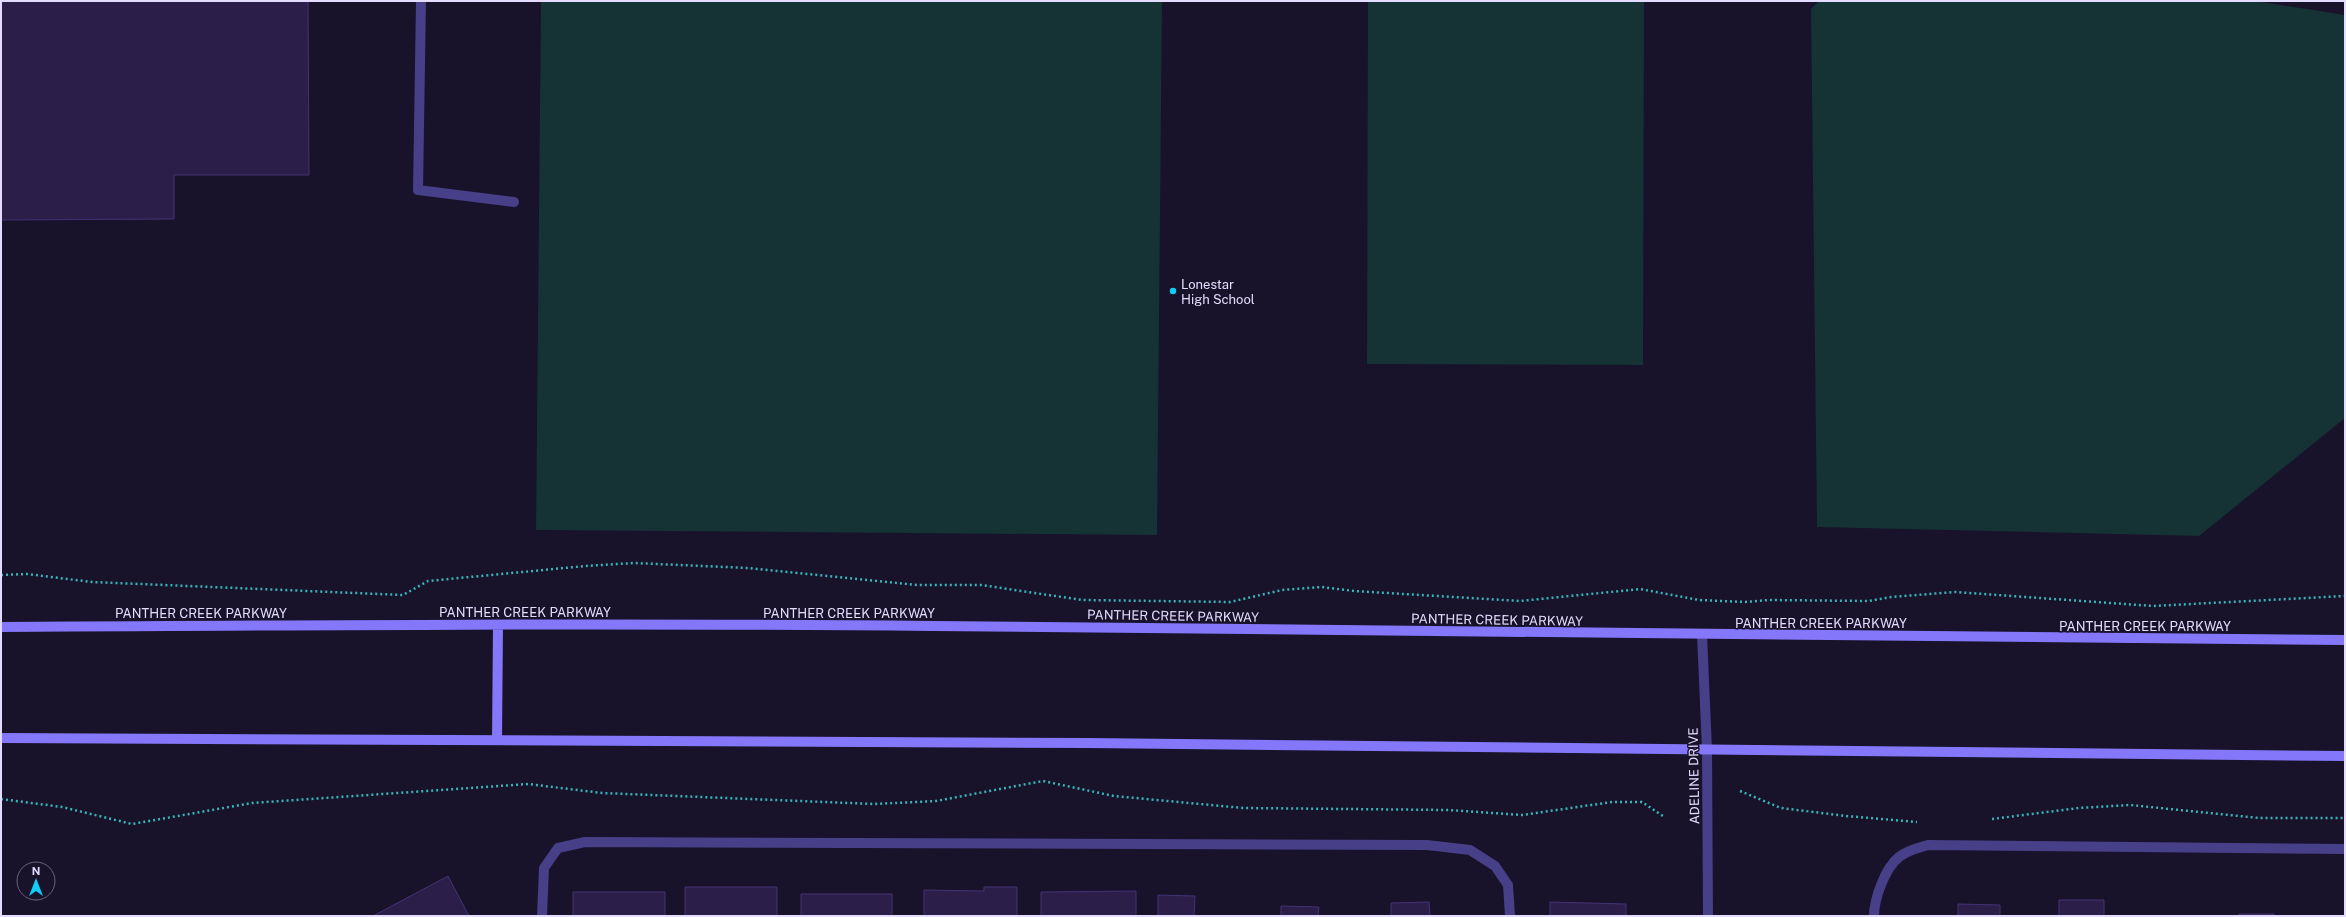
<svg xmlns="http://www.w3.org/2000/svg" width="2346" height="917" viewBox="0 0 2346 917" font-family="'Public Sans',sans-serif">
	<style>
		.green { fill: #153234 }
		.building { fill: #2b1f4a; stroke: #443275 }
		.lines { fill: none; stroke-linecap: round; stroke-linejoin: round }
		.path { stroke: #36b6b8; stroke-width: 2.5; stroke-dasharray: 2 3; stroke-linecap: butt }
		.service { stroke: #473f87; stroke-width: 10 }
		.minor { stroke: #473f87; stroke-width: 10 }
		.secondary { stroke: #8477fa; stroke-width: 10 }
		.poi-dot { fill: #10cdf6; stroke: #18122a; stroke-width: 1.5 }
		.labels { text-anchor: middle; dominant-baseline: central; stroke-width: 3; stroke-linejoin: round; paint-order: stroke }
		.poi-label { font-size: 13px; fill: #e3dcfe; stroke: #18122a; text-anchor: start }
		.street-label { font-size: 13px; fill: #e3dcfe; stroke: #18122a }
	</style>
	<rect width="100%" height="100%" fill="#18122a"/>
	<!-- green -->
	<path class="green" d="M541 1H1162L1157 535 536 530Z
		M1368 1H1644L1643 365 1367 364Z
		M1819 1H2255L2345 15V418L2199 536 1817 527 1811 9Z"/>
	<!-- building -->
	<path class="building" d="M1 1H308L309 175H174V219L1 220Z
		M448 876 469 916H373Z
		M685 887H777V916H685Z
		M984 887H1017V916H924V890L984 891Z
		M1136 891V916H1041V892Z
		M573 892H665V916H573Z
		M801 894H892V916H801Z
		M1158 895 1195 896 1194 916H1158Z
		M2059 900H2104V916H2059Z
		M1429 902 1430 916H1391V903Z
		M1550 902 1626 904V916H1550Z
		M1958 904 2000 905V916H1958Z
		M1281 906 1319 907 1318 916H1281Z
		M2239 914H2274V916H2239Z"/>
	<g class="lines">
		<!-- path -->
		<path class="path" d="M1 575 27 574 92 582 403 595 428 581 585 566 634 563 748 568 917 585H981L1082 600 1230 602 1282 590 1322 587 1354 591 1520 601 1640 589 1699 600 1745 602 1769 600 1869 601 1891 597 1955 592 2153 606 2345 596
			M1740 791 1781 808 1846 816 1917 822
			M1 799 62 807 132 824 252 803 528 784 602 793 874 804 936 801 1043 781 1114 796 1243 808 1449 810 1522 815 1612 802H1642L1663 816
			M1992 819 2079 808 2130 805 2259 818H2345"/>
		<!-- service -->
		<path class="service" d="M421 1 418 190 514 202
			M542 916 544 868 558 848 585 842 1427 845 1470 850 1495 866 1508 885 1510 916
			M1874 916C1874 899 1885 868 1899 857 1908 850 1918 848 1928 845L2345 849"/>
		<!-- minor -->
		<path class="minor" d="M1702 635 1707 750 1708 916"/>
		<!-- secondary -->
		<path class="secondary" d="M1 627C311 625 621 623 932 626 1403 630 1874 636 2345 640
			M1 738 1088 743 2345 756
			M497 740 498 625"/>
	</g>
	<!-- markers -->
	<circle class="poi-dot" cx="1173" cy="291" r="4"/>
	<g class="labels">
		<!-- poi labels -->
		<g class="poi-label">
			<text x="1181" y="284">Lonestar<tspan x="1181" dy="15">High School</tspan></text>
		</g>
		<!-- street labels -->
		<g class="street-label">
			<text x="525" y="612">PANTHER CREEK PARKWAY</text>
			<text x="201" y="613">PANTHER CREEK PARKWAY</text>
			<text x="849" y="613">PANTHER CREEK PARKWAY</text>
			<text transform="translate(1173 616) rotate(1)">PANTHER CREEK PARKWAY</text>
			<text transform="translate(1497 620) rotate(1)">PANTHER CREEK PARKWAY</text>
			<text x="1821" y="623">PANTHER CREEK PARKWAY</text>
			<text x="2145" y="626">PANTHER CREEK PARKWAY</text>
			<text transform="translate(1694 776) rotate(-91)">ADELINE DRIVE</text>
		</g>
	</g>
	<!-- border -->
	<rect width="2346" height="917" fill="none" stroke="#e3dcfe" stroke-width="4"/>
	<!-- north arrow -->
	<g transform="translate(36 881)"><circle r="19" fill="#18122a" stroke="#69637f"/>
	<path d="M0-3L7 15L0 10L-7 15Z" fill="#10cdf6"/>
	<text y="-6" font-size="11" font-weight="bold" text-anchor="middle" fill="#e3dcfe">N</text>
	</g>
</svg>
